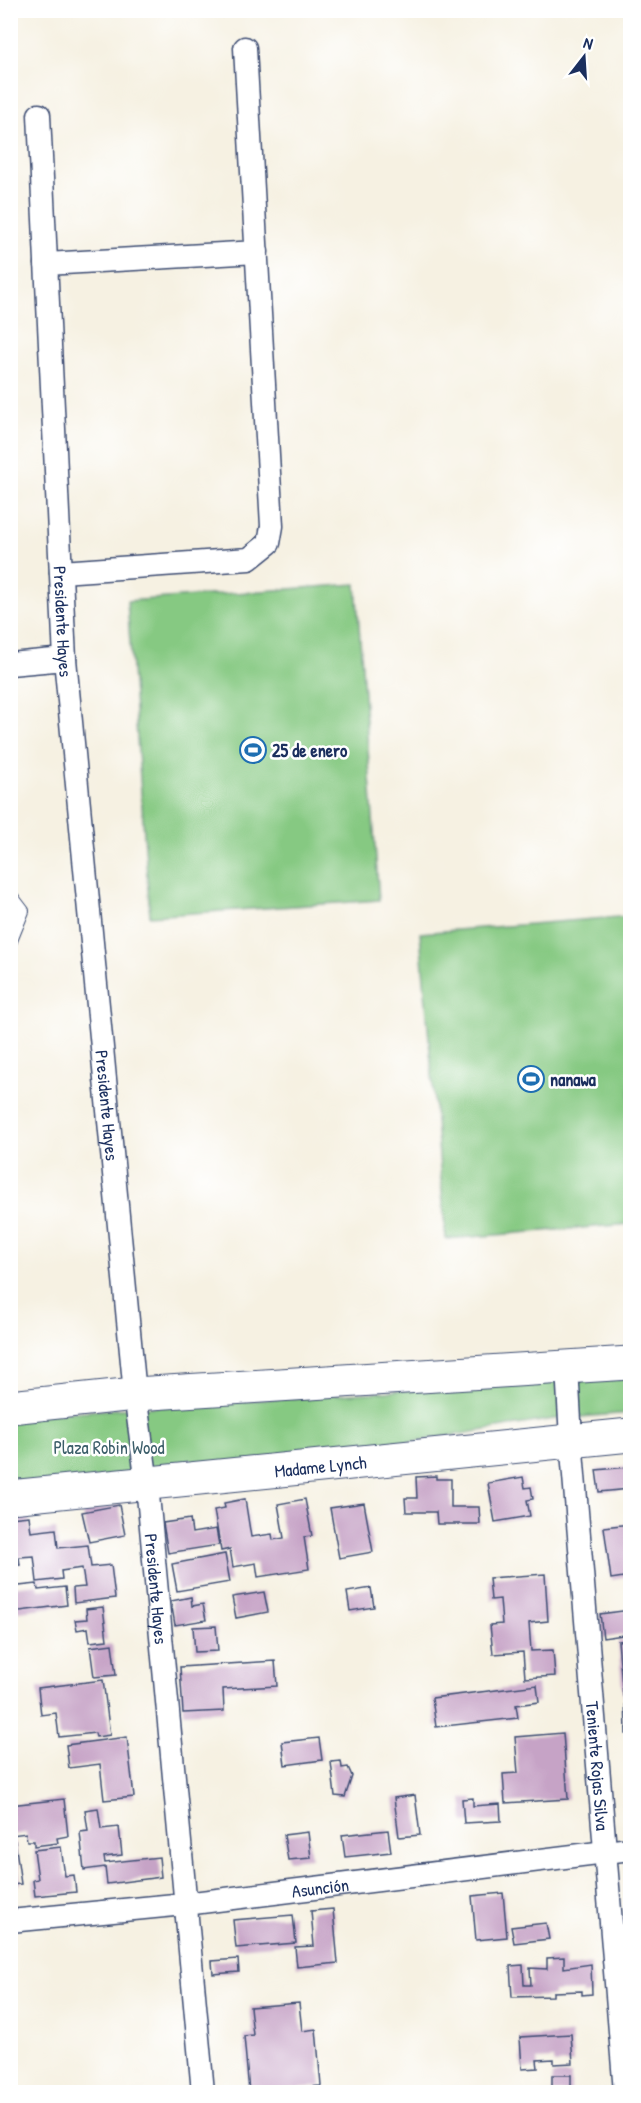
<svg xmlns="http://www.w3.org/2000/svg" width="641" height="2103" viewBox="0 0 641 2103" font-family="'Patrick Hand',sans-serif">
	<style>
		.green { fill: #86c982; stroke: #507c70; stroke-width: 1.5 }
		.building { fill: #c6a3c6 }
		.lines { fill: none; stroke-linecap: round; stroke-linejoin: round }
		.service-casing { stroke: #3c4c72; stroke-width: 14 }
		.minor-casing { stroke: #3c4c72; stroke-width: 25 }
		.primary-casing { stroke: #3c4c72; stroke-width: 35 }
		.service { stroke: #fff; stroke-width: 12 }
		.minor { stroke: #fff; stroke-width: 22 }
		.primary { stroke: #fff; stroke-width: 33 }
		.labels { text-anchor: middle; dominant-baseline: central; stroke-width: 5; stroke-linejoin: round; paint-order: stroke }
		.street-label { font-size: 18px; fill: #1b2f5e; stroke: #fff }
		.poi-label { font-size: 18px; font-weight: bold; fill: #1b2f5e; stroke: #fff; text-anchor: start }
		.park-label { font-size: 18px; fill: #3b5d69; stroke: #fff }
	</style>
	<rect width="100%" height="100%" fill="#fff"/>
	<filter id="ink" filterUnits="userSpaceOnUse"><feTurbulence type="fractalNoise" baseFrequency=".0167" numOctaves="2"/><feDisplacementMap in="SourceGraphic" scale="12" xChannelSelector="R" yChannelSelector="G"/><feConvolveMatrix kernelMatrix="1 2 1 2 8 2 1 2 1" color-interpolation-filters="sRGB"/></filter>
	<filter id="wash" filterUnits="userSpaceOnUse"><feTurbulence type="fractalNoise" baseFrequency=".008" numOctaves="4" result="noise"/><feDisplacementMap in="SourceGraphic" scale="24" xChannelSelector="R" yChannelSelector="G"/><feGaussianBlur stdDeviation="1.35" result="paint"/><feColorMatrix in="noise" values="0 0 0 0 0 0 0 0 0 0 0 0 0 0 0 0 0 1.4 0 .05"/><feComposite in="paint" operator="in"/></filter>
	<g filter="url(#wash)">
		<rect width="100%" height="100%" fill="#f6f1e2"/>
		<!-- green -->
		<path class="green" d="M356 584 379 900 150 916 127 601Z
			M630 916V1224L446 1239 420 933Z
			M630 1376V1413L554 1419 133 1487 11 1501 10 1416Z"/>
		<g id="blocks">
			<!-- building -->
			<path class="building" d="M629 1467 630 1489 599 1492 596 1470Z
				M436 1476V1479H451V1507H479L480 1524H437L436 1512H406L405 1498H417L416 1477Z
				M523 1477 525 1488 531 1487 533 1499 527 1500 530 1516 495 1522 488 1483Z
				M245 1499 251 1537 272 1534 273 1540 284 1538 278 1504 305 1499 312 1536 304 1537 309 1569 258 1577 256 1563 233 1567 230 1549 221 1551 214 1510 225 1508 224 1503Z
				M364 1503 373 1552 339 1558 330 1508Z
				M119 1505 125 1535 89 1542 82 1512Z
				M29 1516 31 1532 56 1529 58 1548 88 1545 91 1567 111 1565 115 1598 74 1603 73 1588 85 1587 82 1568 61 1571 62 1579 37 1582 34 1556 19 1557 20 1565 10 1566V1518Z
				M190 1519 192 1533 216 1529 219 1545 168 1553 163 1523Z
				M630 1524V1576L611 1579 604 1527Z
				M225 1554 230 1582 177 1591 172 1564Z
				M545 1574 548 1621 529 1623 531 1651 553 1650 555 1676 525 1678 523 1652 493 1654 490 1625 502 1624 500 1599 491 1600 489 1578Z
				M37 1584 38 1590 65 1587 67 1605 12 1612 10 1587Z
				M371 1588 374 1607 350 1611 347 1592Z
				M264 1592 268 1612 236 1618 232 1597Z
				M191 1597 192 1606 203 1604 206 1620 175 1625 171 1601Z
				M103 1607 107 1640 90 1642 88 1628 77 1630 75 1620 87 1619 86 1609Z
				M630 1610V1634L603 1638 600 1614Z
				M216 1626 218 1651 195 1652 193 1627Z
				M630 1640V1734H626L625 1696H623L618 1641Z
				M112 1644 116 1675 94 1677 90 1647Z
				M275 1661 277 1686 223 1689 224 1711 183 1713 180 1667Z
				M103 1680 110 1735 96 1737 95 1733 59 1737 56 1713 41 1715 38 1688Z
				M537 1685 539 1702 516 1705 518 1718 436 1727 432 1698Z
				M563 1733 568 1799 505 1803 503 1774 518 1773 515 1737Z
				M127 1737 134 1797 104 1800 100 1764 69 1768 66 1745Z
				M319 1738 322 1760 285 1765 282 1742Z
				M630 1752V1775H628L626 1753Z
				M341 1761 342 1768 348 1767 352 1776 345 1797 335 1796 331 1762Z
				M415 1795 420 1835 399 1837 394 1798Z
				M473 1798V1806L500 1804 501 1821 464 1823 462 1799Z
				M64 1799 68 1836 57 1838 58 1843 34 1846V1841H27L26 1833 12 1835 10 1805Z
				M98 1808 101 1829 119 1827 122 1855 104 1857 105 1863 159 1857 161 1877 107 1884 105 1867 84 1870 80 1832 88 1831 85 1810Z
				M388 1830 391 1852 345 1857 342 1835Z
				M308 1832 311 1858 288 1860 284 1835Z
				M15 1841 21 1884 10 1885V1842Z
				M61 1847 65 1876 74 1875 76 1892 35 1896 33 1880 38 1879 34 1850Z
				M503 1893 507 1937 476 1940 472 1896Z
				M333 1909 338 1963 297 1967 295 1947 314 1946 311 1911Z
				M293 1915 296 1943 236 1948 233 1920Z
				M546 1923 549 1939 514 1943 511 1927Z
				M564 1957V1968L591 1964 592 1994 582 1995V1991L553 1992V1996L512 1997 510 1966 523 1965 524 1985H531L530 1968 547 1969V1958Z
				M238 1959 239 1972 213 1974 212 1961Z
				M299 2003 302 2031 316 2029 321 2086 249 2092 244 2036 253 2035 250 2007Z
				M571 2034 573 2063 554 2064V2059L537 2060 538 2068 522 2069 520 2037Z
				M552 2075H571V2092H552Z"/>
		</g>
	</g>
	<g filter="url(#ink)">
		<use href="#blocks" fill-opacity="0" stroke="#3c4c72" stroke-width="1.5"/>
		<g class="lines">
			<defs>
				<path id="service" d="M10 894 23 911 10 943"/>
				<g id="minor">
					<path id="s1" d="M39 115 65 659 135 1394 147 1484 203 2092"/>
					<path d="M46 264 257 252"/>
					<path d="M61 572 249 559 269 543 272 526 245 48"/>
					<path d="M10 664 65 659"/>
					<path id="s2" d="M567 1367 571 1439 625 2092"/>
					<path id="s3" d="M10 1921 185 1904 630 1849"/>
				</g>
				<g id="primary">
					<path d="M10 1407 135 1394 630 1363"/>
					<path id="s4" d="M10 1497 630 1435"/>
				</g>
			</defs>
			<!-- service casing -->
			<use href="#service" class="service-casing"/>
			<!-- minor casing -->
			<use href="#minor" class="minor-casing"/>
			<!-- primary casing -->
			<use href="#primary" class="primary-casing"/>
			<!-- service -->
			<use href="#service" class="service"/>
			<!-- minor -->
			<use href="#minor" class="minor"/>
			<!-- primary -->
			<use href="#primary" class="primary"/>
		</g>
	</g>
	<!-- icons -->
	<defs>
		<symbol id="stadium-ring" viewBox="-11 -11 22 22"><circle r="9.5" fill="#fff" stroke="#1f6fb2" stroke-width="1.5"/><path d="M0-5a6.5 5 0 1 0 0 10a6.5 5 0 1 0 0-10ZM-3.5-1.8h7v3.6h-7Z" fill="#1f6fb2"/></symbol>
	</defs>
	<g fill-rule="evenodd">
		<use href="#stadium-ring" x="238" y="735" width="30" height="30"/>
		<use href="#stadium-ring" x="516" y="1064" width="30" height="30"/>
	</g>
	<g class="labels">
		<!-- street labels -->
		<g class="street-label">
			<text stroke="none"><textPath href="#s1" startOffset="507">Presidente Hayes</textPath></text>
			<text stroke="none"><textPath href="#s1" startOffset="993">Presidente Hayes</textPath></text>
			<text stroke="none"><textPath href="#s4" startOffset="312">Madame Lynch</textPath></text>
			<text stroke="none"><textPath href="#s1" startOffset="1479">Presidente Hayes</textPath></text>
			<text stroke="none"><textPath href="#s2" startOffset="400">Teniente Rojas Silva</textPath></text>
			<text stroke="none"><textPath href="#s3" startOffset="312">Asunción</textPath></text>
		</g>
		<!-- poi labels -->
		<g class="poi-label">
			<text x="272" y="750">25 de enero</text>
			<text x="550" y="1079">nanawa</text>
		</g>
		<!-- park labels -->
		<g class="park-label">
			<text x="109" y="1447">Plaza Robin Wood</text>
		</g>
	</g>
	<!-- margin -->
	<rect width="641" height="2103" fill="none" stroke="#fff" stroke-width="36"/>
	<!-- north arrow -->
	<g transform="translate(584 57) rotate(17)" stroke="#ffffff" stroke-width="4.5" paint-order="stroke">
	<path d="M0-4.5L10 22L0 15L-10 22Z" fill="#1b2f5e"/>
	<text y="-9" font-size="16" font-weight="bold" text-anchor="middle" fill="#1b2f5e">N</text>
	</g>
</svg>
